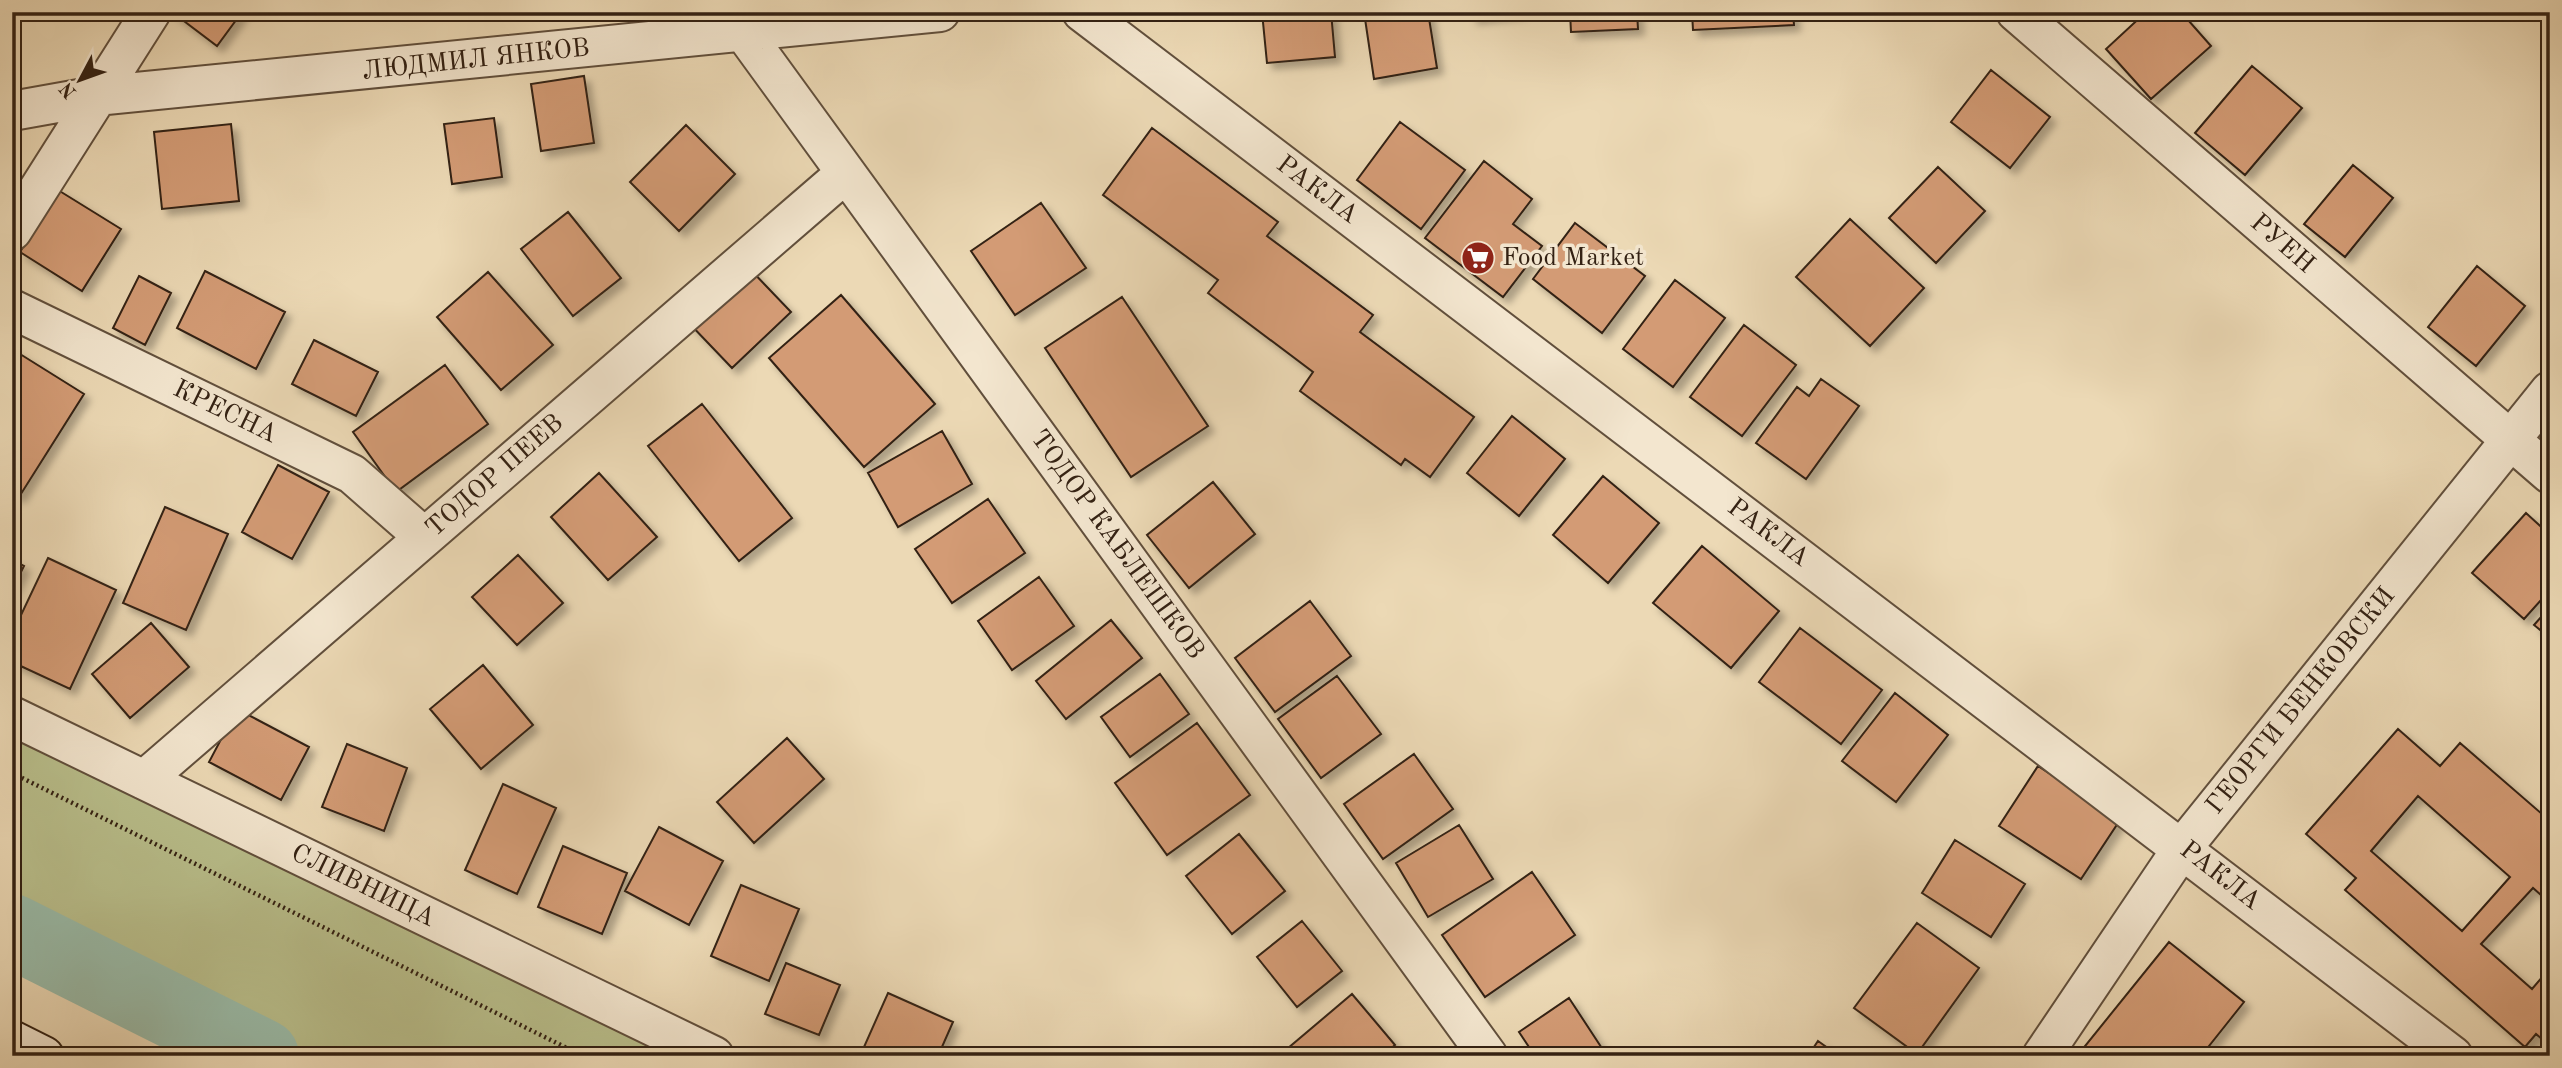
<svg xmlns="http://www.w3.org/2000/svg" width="2562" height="1068" viewBox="0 0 2562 1068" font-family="'Old Standard TT',serif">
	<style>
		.green { fill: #b9bf8c; stroke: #767050; stroke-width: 2 }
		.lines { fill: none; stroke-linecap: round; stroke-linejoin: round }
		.river { stroke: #9abba8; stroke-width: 74 }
		.building { fill: #d39b74; stroke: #332113; stroke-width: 2; fill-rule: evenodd; filter: url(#shadow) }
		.street-casing { stroke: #614f3c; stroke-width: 42 }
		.secondary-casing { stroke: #332113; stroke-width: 42 }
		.path { stroke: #332113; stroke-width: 4.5; stroke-dasharray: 2 3.5; stroke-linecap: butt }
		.street { stroke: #f3e6cf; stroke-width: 38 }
		.secondary { stroke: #f3e6cf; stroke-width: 38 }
		.labels { text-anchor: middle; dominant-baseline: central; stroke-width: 7; stroke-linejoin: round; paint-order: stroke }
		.street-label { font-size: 26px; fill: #332113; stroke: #f3e6cf }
		.poi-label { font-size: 26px; fill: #332113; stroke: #f3e6cf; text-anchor: start }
	</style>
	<defs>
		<filter id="shadow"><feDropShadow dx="6" dy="6" stdDeviation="3.5" flood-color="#0004"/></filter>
	</defs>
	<rect width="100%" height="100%" fill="#ecd9b5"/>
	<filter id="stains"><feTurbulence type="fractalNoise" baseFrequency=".00286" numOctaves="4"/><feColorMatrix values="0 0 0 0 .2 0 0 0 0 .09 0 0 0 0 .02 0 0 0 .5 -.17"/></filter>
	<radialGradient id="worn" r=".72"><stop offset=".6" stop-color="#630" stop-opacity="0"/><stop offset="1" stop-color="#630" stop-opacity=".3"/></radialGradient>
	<!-- green -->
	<path class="green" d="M12 721 679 1056H265L12 929Z"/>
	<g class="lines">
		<!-- river -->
		<path class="river" d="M12 931 262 1056"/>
	</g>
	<!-- building -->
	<path class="building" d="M172 12H242L217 46Z
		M1262 12H1331L1335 57 1267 63Z
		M1364 12H1428L1437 68 1374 79Z
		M1471 12H1521L1472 18Z
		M1570 12H1637L1638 29 1571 32Z
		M1692 12H1793L1794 25 1693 30Z
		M2146 12H2181L2211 46 2151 99 2106 49Z
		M2252 66 2302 108 2245 175 2195 133Z
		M1991 70 2050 117 2010 168 1951 122Z
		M584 76 594 143 541 151 531 84Z
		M494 118 502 177 452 184 444 124Z
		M1400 122 1465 170 1421 229 1357 180Z
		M231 124 239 201 162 209 154 132Z
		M686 125 735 174 679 231 630 182Z
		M1152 128 1278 222 1267 236 1373 315 1360 332 1474 417 1430 477 1405 459 1401 465 1300 391 1313 372 1208 293 1218 280 1103 195Z
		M1484 161 1532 199 1513 224 1542 246 1503 297 1425 238Z
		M2353 165 2393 198 2345 257 2304 224Z
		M1938 167 1985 211 1936 263 1889 218Z
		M58 190 121 229 82 291 20 252Z
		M1041 203 1086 268 1015 315 971 251Z
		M568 212 621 278 573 316 521 249Z
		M1850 219 1924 288 1870 346 1796 277Z
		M1575 223 1645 276 1602 333 1533 279Z
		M746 265 791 312 732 368 687 321Z
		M2477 266 2525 306 2476 366 2428 327Z
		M205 271 285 312 256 369 177 328Z
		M488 272 553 345 501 390 437 317Z
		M139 276 171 293 145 345 113 328Z
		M1675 280 1725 318 1673 387 1623 349Z
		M841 295 935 404 864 467 769 358Z
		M1122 297 1208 426 1131 477 1045 348Z
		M1744 325 1796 365 1742 436 1690 397Z
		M314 340 378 372 356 416 292 384Z
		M12 349 84 394 19 497 12 493Z
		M445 365 488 424 396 492 353 432Z
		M1821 379 1859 406 1806 479 1756 443 1797 387 1809 396Z
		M702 404 792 518 739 561 648 446Z
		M1512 416 1565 459 1519 516 1467 473Z
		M942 431 972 484 898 527 868 473Z
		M278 465 329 492 292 559 242 532Z
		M599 473 657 537 608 580 551 517Z
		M1603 476 1659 523 1608 583 1553 535Z
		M1213 482 1255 534 1189 588 1147 535Z
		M988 499 1025 553 952 603 915 549Z
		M165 507 228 534 186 630 123 603Z
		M2526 513 2550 535V590L2524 619 2472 573Z
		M1702 546 1779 611 1731 668 1653 603Z
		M518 555 563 603 517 645 472 597Z
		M48 558 116 590 70 689 12 662V634Z
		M12 560 24 566 12 590Z
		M1039 577 1074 626 1012 670 978 621Z
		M1310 601 1351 656 1275 712 1235 658Z
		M2550 607V638L2534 625Z
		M1111 620 1142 658 1066 719 1036 681Z
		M151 623 189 667 130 718 92 674Z
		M1800 628 1882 690 1841 744 1759 682Z
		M483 665 533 725 481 769 430 709Z
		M1160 674 1189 714 1130 757 1101 717Z
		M1337 676 1381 734 1321 778 1278 719Z
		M1895 693 1948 735 1896 802 1842 761Z
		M237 709 309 747 281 800 209 762Z
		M1197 723 1250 795 1167 855 1115 783Z
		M2398 729 2440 766 2460 743 2550 821V903L2533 888 2481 944 2532 989 2550 968V1046L2536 1034 2525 1047 2345 890 2356 878 2306 834ZM2418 796 2510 877 2462 931 2371 851Z
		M787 738 824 779 754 843 717 802Z
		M347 744 407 768 384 831 322 807Z
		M1414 754 1453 809 1383 859 1344 804Z
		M2038 766 2120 820 2081 879 1999 826Z
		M503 784 556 808 517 894 465 870Z
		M1459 825 1493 879 1428 917 1396 863Z
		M659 827 723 861 689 925 625 891Z
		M1239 834 1285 891 1232 934 1186 876Z
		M1955 840 2025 884 1991 937 1922 893Z
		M563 846 627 873 602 934 538 907Z
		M1532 872 1575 935 1485 997 1442 935Z
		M741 885 799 909 769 981 711 956Z
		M1302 921 1342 971 1297 1007 1257 957Z
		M1917 923 1979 968 1917 1054 1854 1008Z
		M2169 942 2244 1002 2201 1056H2077Z
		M786 963 840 985 819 1035 765 1014Z
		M888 993 953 1022 938 1056H860Z
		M1352 994 1395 1045 1383 1056H1292L1287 1049Z
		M1569 998 1607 1056H1535L1519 1032Z
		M1818 1041 1839 1056H1808Z"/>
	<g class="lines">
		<defs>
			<path id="street" d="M712 12 745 34 1488 1056
				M1082 12 2453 1056
				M2016 12 2550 474
				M12 111 96 96 940 12
				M12 231 151 12
				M12 309 352 474 424 537
				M12 716 714 1056
				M144 780 846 173
				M2042 1056 2183 847 2550 391"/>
			<path id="secondary" d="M12 1040 44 1056"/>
		</defs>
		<!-- street casing -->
		<use href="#street" class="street-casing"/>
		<!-- secondary casing -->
		<use href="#secondary" class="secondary-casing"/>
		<!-- path -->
		<path class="path" d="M12 773 583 1056"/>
		<!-- street -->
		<use href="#street" class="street"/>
		<!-- secondary -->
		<use href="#secondary" class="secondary"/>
	</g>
	<!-- icons -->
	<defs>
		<symbol id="supermarket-disc" viewBox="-11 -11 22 22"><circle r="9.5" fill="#8f2418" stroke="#f3e6cf"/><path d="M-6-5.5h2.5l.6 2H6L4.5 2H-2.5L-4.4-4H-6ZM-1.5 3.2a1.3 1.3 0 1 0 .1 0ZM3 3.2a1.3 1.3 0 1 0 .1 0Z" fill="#fff"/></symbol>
	</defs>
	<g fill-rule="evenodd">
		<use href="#supermarket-disc" x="1459" y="239" width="38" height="38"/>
	</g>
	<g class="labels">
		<!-- street labels -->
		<g class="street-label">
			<text transform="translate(476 60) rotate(-6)">ЛЮДМИЛ ЯНКОВ</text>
			<text transform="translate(1317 190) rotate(37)">РАКЛА</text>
			<text transform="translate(2282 244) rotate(41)">РУЕН</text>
			<text transform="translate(225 412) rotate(26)">КРЕСНА</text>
			<text transform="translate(495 476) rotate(-41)">ТОДОР ПЕЕВ</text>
			<text transform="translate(1768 533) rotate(37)">РАКЛА</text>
			<text transform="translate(1117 545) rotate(54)">ТОДОР КАБЛЕШКОВ</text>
			<text transform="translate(2301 701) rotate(-51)">ГЕОРГИ БЕНКОВСКИ</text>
			<text transform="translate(2220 876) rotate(38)">РАКЛА</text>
			<text transform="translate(363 886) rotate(26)">СЛИВНИЦА</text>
		</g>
		<!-- poi labels -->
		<g class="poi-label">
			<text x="1502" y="258">Food Market</text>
		</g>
	</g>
	<!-- margin -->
	<rect width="2562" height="1068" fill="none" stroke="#ecd9b5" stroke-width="42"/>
	<rect x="14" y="14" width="2534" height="1040" fill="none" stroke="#332113" stroke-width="3.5"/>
	<rect x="21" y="21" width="2520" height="1026" fill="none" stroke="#332113" stroke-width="2"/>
	<!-- north arrow -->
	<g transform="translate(80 80) rotate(229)" stroke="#f3e6cf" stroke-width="5" paint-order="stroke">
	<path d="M0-5L12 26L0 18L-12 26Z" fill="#332113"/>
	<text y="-10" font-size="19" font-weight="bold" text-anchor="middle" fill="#332113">N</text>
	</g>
	<rect width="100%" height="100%" filter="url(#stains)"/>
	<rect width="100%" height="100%" fill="url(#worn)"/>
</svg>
